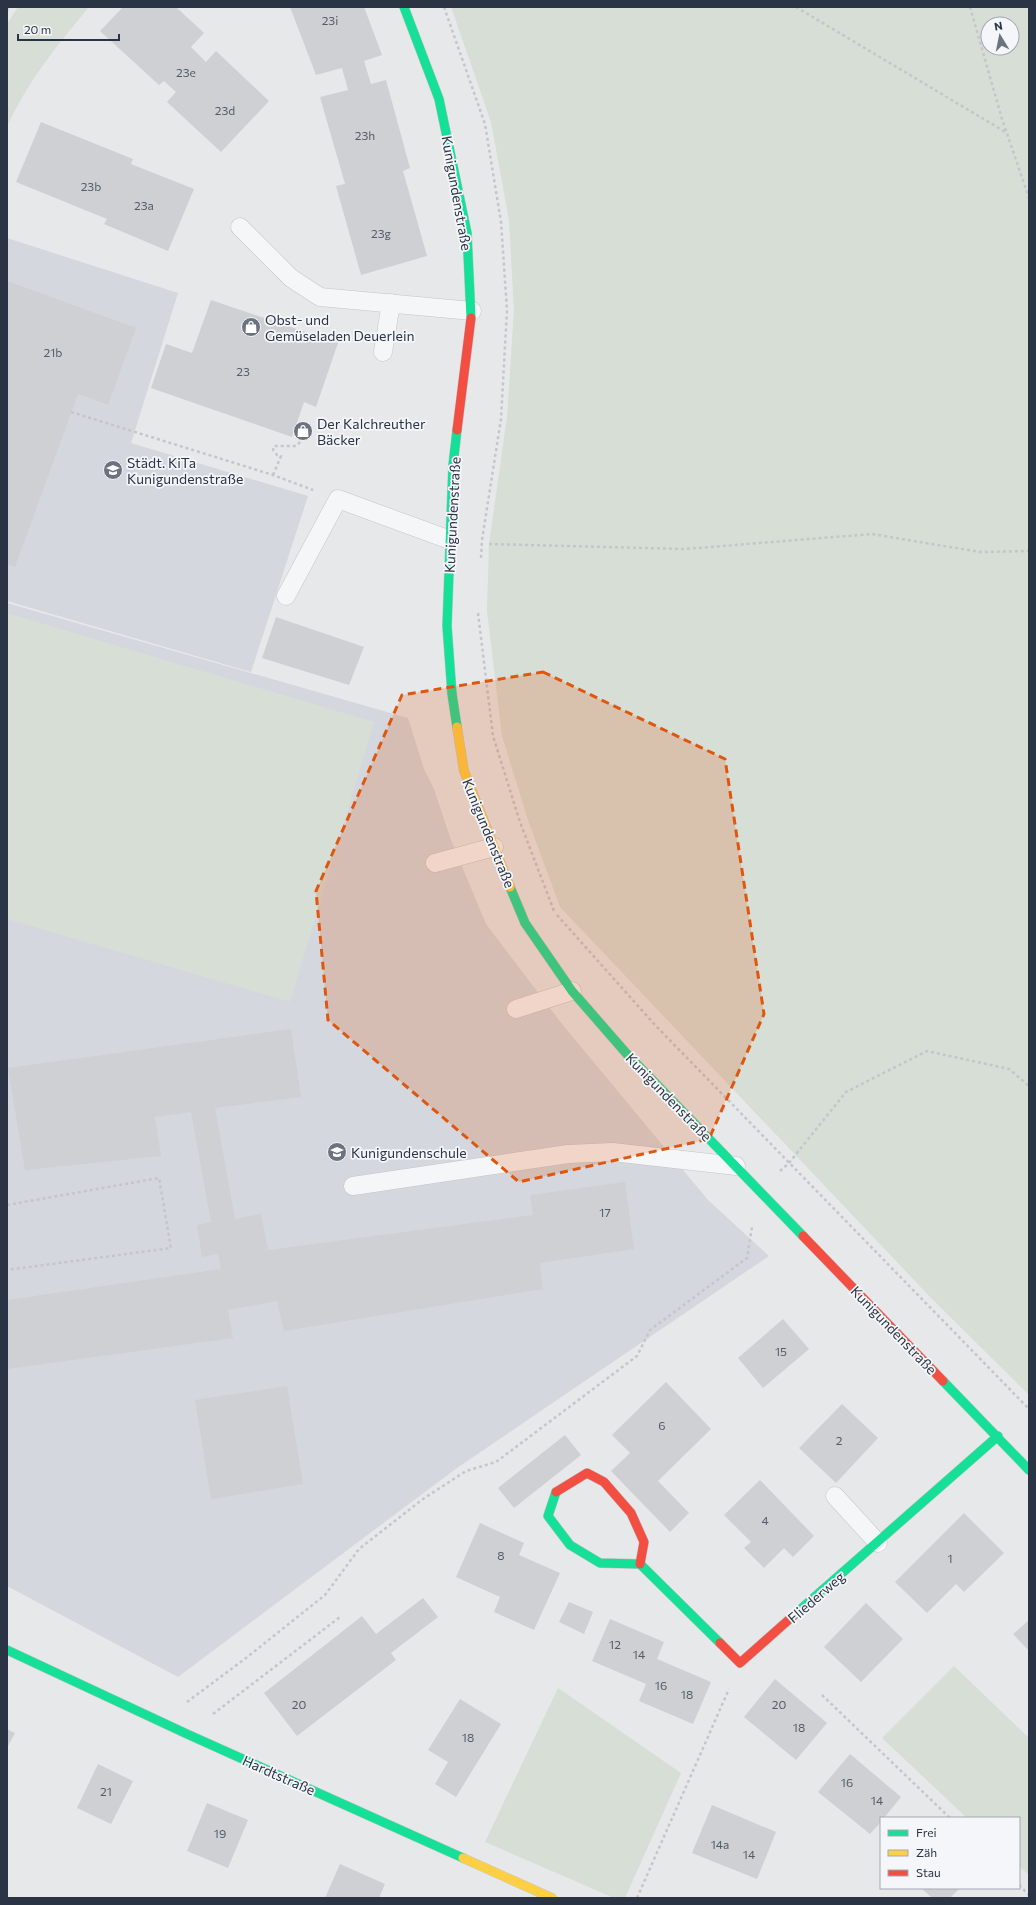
<svg xmlns="http://www.w3.org/2000/svg" width="1036" height="1905" viewBox="0 0 1036 1905" font-family="Commissioner,sans-serif">
	<style>
		.built { fill: #d4d7dd }
		.green { fill: #d6ded6; fill-rule: evenodd }
		.building { fill: #ced0d3 }
		.lines { fill: none; stroke-linecap: round; stroke-linejoin: round }
		.lane-casing { stroke: #c4c6c8; stroke-width: 19 }
		.fast-casing { stroke: #c4c6c8; stroke-width: 10 }
		.slow-casing { stroke: #c4c6c8; stroke-width: 10 }
		.jam-casing { stroke: #c4c6c8; stroke-width: 10 }
		.path { stroke: #c5c6ca; stroke-width: 2.5; stroke-dasharray: 3 3; stroke-linecap: butt }
		.lane { stroke: #f5f6f7; stroke-width: 18 }
		.fast { stroke: #16e098; stroke-width: 9 }
		.slow { stroke: #ffcf43; stroke-width: 9 }
		.jam { stroke: #f24e42; stroke-width: 9 }
		.marked { fill: #df570f; fill-opacity: 0.2; stroke: #df570f; stroke-width: 3; stroke-dasharray: 8 5; stroke-linejoin: round }
		.labels { text-anchor: middle; dominant-baseline: central; stroke-width: 3.5; stroke-linejoin: round; paint-order: stroke }
		.number-label { font-size: 12px; fill: #545c69 }
		.street-label { font-size: 14px; fill: #2b3445; stroke: #f4f6f9 }
		.poi-label { font-size: 14px; fill: #2b3445; stroke: #f4f6f9; text-anchor: start }
	</style>
	<rect width="100%" height="100%" fill="#e6e8ea"/>
	<!-- built -->
	<path class="built" d="M7 238 178 293 131 443 308 496 251 672 7 601Z
		M7 603 408 718 424 769 434 789 451 840 486 924 562 1024 708 1200 769 1256 457 1468 178 1677 7 1586Z"/>
	<!-- green -->
	<path class="green" d="M18 7H89C58 44 27 82 7 127V24Z
		M451 7H1029V1395L933 1300 560 907 528 820 502 736 487 611 489 544 507 417 514 310 509 220 491 122ZM988 24H1012V48H988Z
		M7 613 374 722 290 1002 7 919Z
		M954 1666 1029 1738V1875L1019 1866V1818H967L882 1738Z
		M558 1688 681 1773 625 1898H614L485 1842Z"/>
	<!-- building -->
	<path class="building" d="M123 7H176L204 33 191 47 206 62 216 51 269 101 221 152 167 102 176 92 164 81 159 85 100 31Z
		M290 7H364L382 55 364 61 371 84 386 80 410 168 403 171 427 256 361 275 336 186 345 184 320 97 348 90 342 68 316 75Z
		M41 122 133 159 131 164 194 189 168 251 104 224 107 219 16 182Z
		M7 281 136 328 108 405 78 394 15 567 7 564Z
		M211 300 338 343 316 407 304 402 292 437 151 388 166 344 192 353Z
		M276 617 364 647 349 685 262 658Z
		M291 1029 301 1097 215 1108 235 1219 261 1214 268 1250 533 1215 530 1195 625 1182 634 1249 540 1263 543 1289 284 1331 277 1301 228 1310 233 1338 7 1369V1300L221 1269 218 1254 202 1257 197 1225 211 1222 191 1112 155 1117 161 1156 25 1170 8 1068Z
		M783 1319 809 1349 763 1388 738 1358Z
		M666 1382 711 1429 658 1481 689 1513 670 1532 611 1471 630 1453 612 1435Z
		M287 1386 303 1484 211 1499 195 1400Z
		M842 1404 878 1438 836 1483 799 1448Z
		M565 1435 581 1455 514 1508 498 1488Z
		M760 1480 814 1536 793 1557 784 1548 764 1568 744 1548 751 1542 724 1515Z
		M964 1513 1004 1553 964 1592 956 1584 927 1613 895 1582Z
		M480 1523 524 1543 519 1555 560 1573 534 1630 494 1612 500 1597 456 1577Z
		M423 1598 438 1617 391 1653 396 1660 297 1736 264 1693 362 1616 376 1634Z
		M569 1602 593 1612 584 1634 559 1622Z
		M866 1603 903 1639 861 1682 824 1647Z
		M610 1619 664 1642 657 1659 711 1682 693 1724 639 1701 646 1684 592 1661Z
		M1029 1620V1651L1013 1634Z
		M775 1679 827 1723 796 1760 744 1717Z
		M460 1699 501 1724 456 1797 435 1784 448 1762 428 1750Z
		M7 1729 15 1733 7 1748Z
		M850 1754 901 1797 884 1818H881V1822L870 1834 818 1792Z
		M98 1764 133 1781 111 1824 77 1808Z
		M207 1803 248 1820 228 1868 187 1851Z
		M712 1805 776 1832 757 1879 692 1853Z
		M340 1864 385 1884 379 1898H325Z
		M921 1888H960L950 1898H932Z"/>
	<g class="lines">
		<defs>
			<path id="lane" d="M240 227 291 278 320 297 472 311
				M383 352 391 303
				M286 596 338 499 450 540
				M435 863 494 847
				M516 1009 572 991
				M353 1186 568 1154 613 1152 736 1166
				M835 1496 878 1543"/>
			<path id="fast" d="M404 7 439 99 467 233 471 318
				M457 727 452 694 447 626 453 465 457 430
				M510 887 525 923 572 991 626 1053 803 1236
				M943 1381 1029 1470
				M556 1492 548 1516 570 1545 600 1563 640 1564 720 1643
				M793 1616 998 1436
				M7 1650 187 1734 463 1858"/>
			<path id="slow" d="M457 727 464 771 510 887
				M463 1858 552 1898"/>
			<path id="jam" d="M457 430 471 318
				M803 1236 943 1381
				M556 1492 587 1473 604 1482 631 1513 644 1542 640 1564
				M720 1643 740 1663 793 1616"/>
		</defs>
		<!-- lane casing -->
		<use href="#lane" class="lane-casing"/>
		<!-- fast casing -->
		<use href="#fast" class="fast-casing"/>
		<!-- slow casing -->
		<use href="#slow" class="slow-casing"/>
		<!-- jam casing -->
		<use href="#jam" class="jam-casing"/>
		<!-- path -->
		<path class="path" d="M444 7 485 124 501 222 507 310 501 419 482 540 481 558
			M796 7 1007 133
			M970 7 1002 119 1029 198
			M7 11 8 7
			M71 412 273 475 313 490
			M273 475 281 456 277 455 273 450 274 446H296L303 439
			M489 544 685 549 872 534 980 552 1029 551
			M478 613 493 736 520 822 554 911
			M557 915 655 1025 1029 1409
			M780 1171 789 1163 846 1092 927 1051 1009 1069 1029 1086
			M7 1205 159 1178 171 1248 7 1270
			M822 1695 950 1818
			M187 1702 246 1658 325 1595 359 1549 423 1499 466 1471 496 1462 637 1356 650 1330 747 1258 752 1227
			M213 1714 340 1617
			M1019 1885 1029 1895
			M637 1898 729 1689"/>
		<!-- lane -->
		<use href="#lane" class="lane"/>
		<!-- fast -->
		<use href="#fast" class="fast"/>
		<!-- slow -->
		<use href="#slow" class="slow"/>
		<!-- jam -->
		<use href="#jam" class="jam"/>
	</g>
	<!-- marked area -->
	<path class="marked" d="M543 672 725 759 764 1014 709 1139 519 1182 328 1020 316 891 402 695Z"/>
	<!-- icons -->
	<defs>
		<symbol id="shop-disc" viewBox="-11 -11 22 22"><circle r="9.5" fill="#6c737f" stroke="#f4f6f9"/><path d="M-5-2.5h2.3a2.7 3.5 0 0 1 5.4 0H5L5.5 6h-11ZM-1.5-2.5h3a1.5 2.3 0 0 0-3 0Z" fill="#fff"/></symbol>
		<symbol id="school-disc" viewBox="-11 -11 22 22"><circle r="9.5" fill="#6c737f" stroke="#f4f6f9"/><path d="M0-5L7-2L0 1L-7-2ZM-4 1L0 2.5L4 1V4Q0 6-4 4Z" fill="#fff"/></symbol>
	</defs>
	<g fill-rule="evenodd">
		<use href="#shop-disc" x="240" y="316" width="22" height="22"/>
		<use href="#shop-disc" x="292" y="420" width="22" height="22"/>
		<use href="#school-disc" x="102" y="459" width="22" height="22"/>
		<use href="#school-disc" x="326" y="1141" width="22" height="22"/>
	</g>
	<g class="labels">
		<!-- number labels -->
		<g class="number-label">
			<text x="330" y="20">23i</text>
			<text x="186" y="72">23e</text>
			<text x="225" y="110">23d</text>
			<text x="365" y="135">23h</text>
			<text x="91" y="186">23b</text>
			<text x="144" y="205">23a</text>
			<text x="381" y="233">23g</text>
			<text x="53" y="352">21b</text>
			<text x="243" y="371">23</text>
			<text x="605" y="1212">17</text>
			<text x="781" y="1351">15</text>
			<text x="662" y="1425">6</text>
			<text x="839" y="1440">2</text>
			<text x="765" y="1520">4</text>
			<text x="501" y="1555">8</text>
			<text x="950" y="1558">1</text>
			<text x="615" y="1644">12</text>
			<text x="639" y="1654">14</text>
			<text x="661" y="1685">16</text>
			<text x="687" y="1694">18</text>
			<text x="299" y="1704">20</text>
			<text x="779" y="1704">20</text>
			<text x="799" y="1727">18</text>
			<text x="468" y="1737">18</text>
			<text x="847" y="1782">16</text>
			<text x="106" y="1791">21</text>
			<text x="877" y="1800">14</text>
			<text x="220" y="1833">19</text>
			<text x="720" y="1844">14a</text>
			<text x="749" y="1854">14</text>
		</g>
		<!-- street labels -->
		<g class="street-label">
			<text transform="translate(457 193) rotate(80)">Kunigundenstraße</text>
			<text transform="translate(452 515) rotate(-87)">Kunigundenstraße</text>
			<text transform="translate(489 833) rotate(68)">Kunigundenstraße</text>
			<text transform="translate(669 1097) rotate(46)">Kunigundenstraße</text>
			<text transform="translate(894 1330) rotate(46)">Kunigundenstraße</text>
			<text transform="translate(816 1597) rotate(-41)">Fliederweg</text>
			<text transform="translate(279 1775) rotate(24)">Hardtstraße</text>
		</g>
		<!-- poi labels -->
		<g class="poi-label">
			<text x="265" y="319">Obst- und<tspan x="265" dy="16">Gemüseladen Deuerlein</tspan></text>
			<text x="317" y="423">Der Kalchreuther<tspan x="317" dy="16">Bäcker</tspan></text>
			<text x="127" y="462">Städt. KiTa<tspan x="127" dy="16">Kunigundenstraße</tspan></text>
			<text x="351" y="1152">Kunigundenschule</text>
		</g>
	</g>
	<!-- border -->
	<rect width="1036" height="1905" fill="none" stroke="#2b3445" stroke-width="16"/>
	<!-- legend -->
	<rect x="880" y="1817" width="140" height="72" fill="#f4f6f9" stroke="#a4a8b1"/>
	<rect x="888" y="1830" width="20" height="6" fill="#16e098" stroke="#a4a8b1"/>
	<text x="916" y="1837" font-size="12" fill="#2b3445">Frei</text>
	<rect x="888" y="1850" width="20" height="6" fill="#ffcf43" stroke="#a4a8b1"/>
	<text x="916" y="1857" font-size="12" fill="#2b3445">Zäh</text>
	<rect x="888" y="1870" width="20" height="6" fill="#f24e42" stroke="#a4a8b1"/>
	<text x="916" y="1877" font-size="12" fill="#2b3445">Stau</text>
	<!-- north arrow -->
	<g transform="translate(1000 36) rotate(350)"><circle r="19" fill="#f4f6f9" stroke="#a4a8b1"/>
	<path d="M0-3L7 15L0 10L-7 15Z" fill="#6c737f"/>
	<text y="-6" font-size="11" font-weight="bold" text-anchor="middle" fill="#2b3445">N</text>
	</g>
	<!-- scale -->
	<path d="M18 34v6h101v-6" fill="none" stroke="#2b3445" stroke-width="2"/>
	<text x="24" y="34" font-size="12" fill="#2b3445" stroke="#f4f6f9" stroke-width="3" paint-order="stroke">20 m</text>
</svg>
